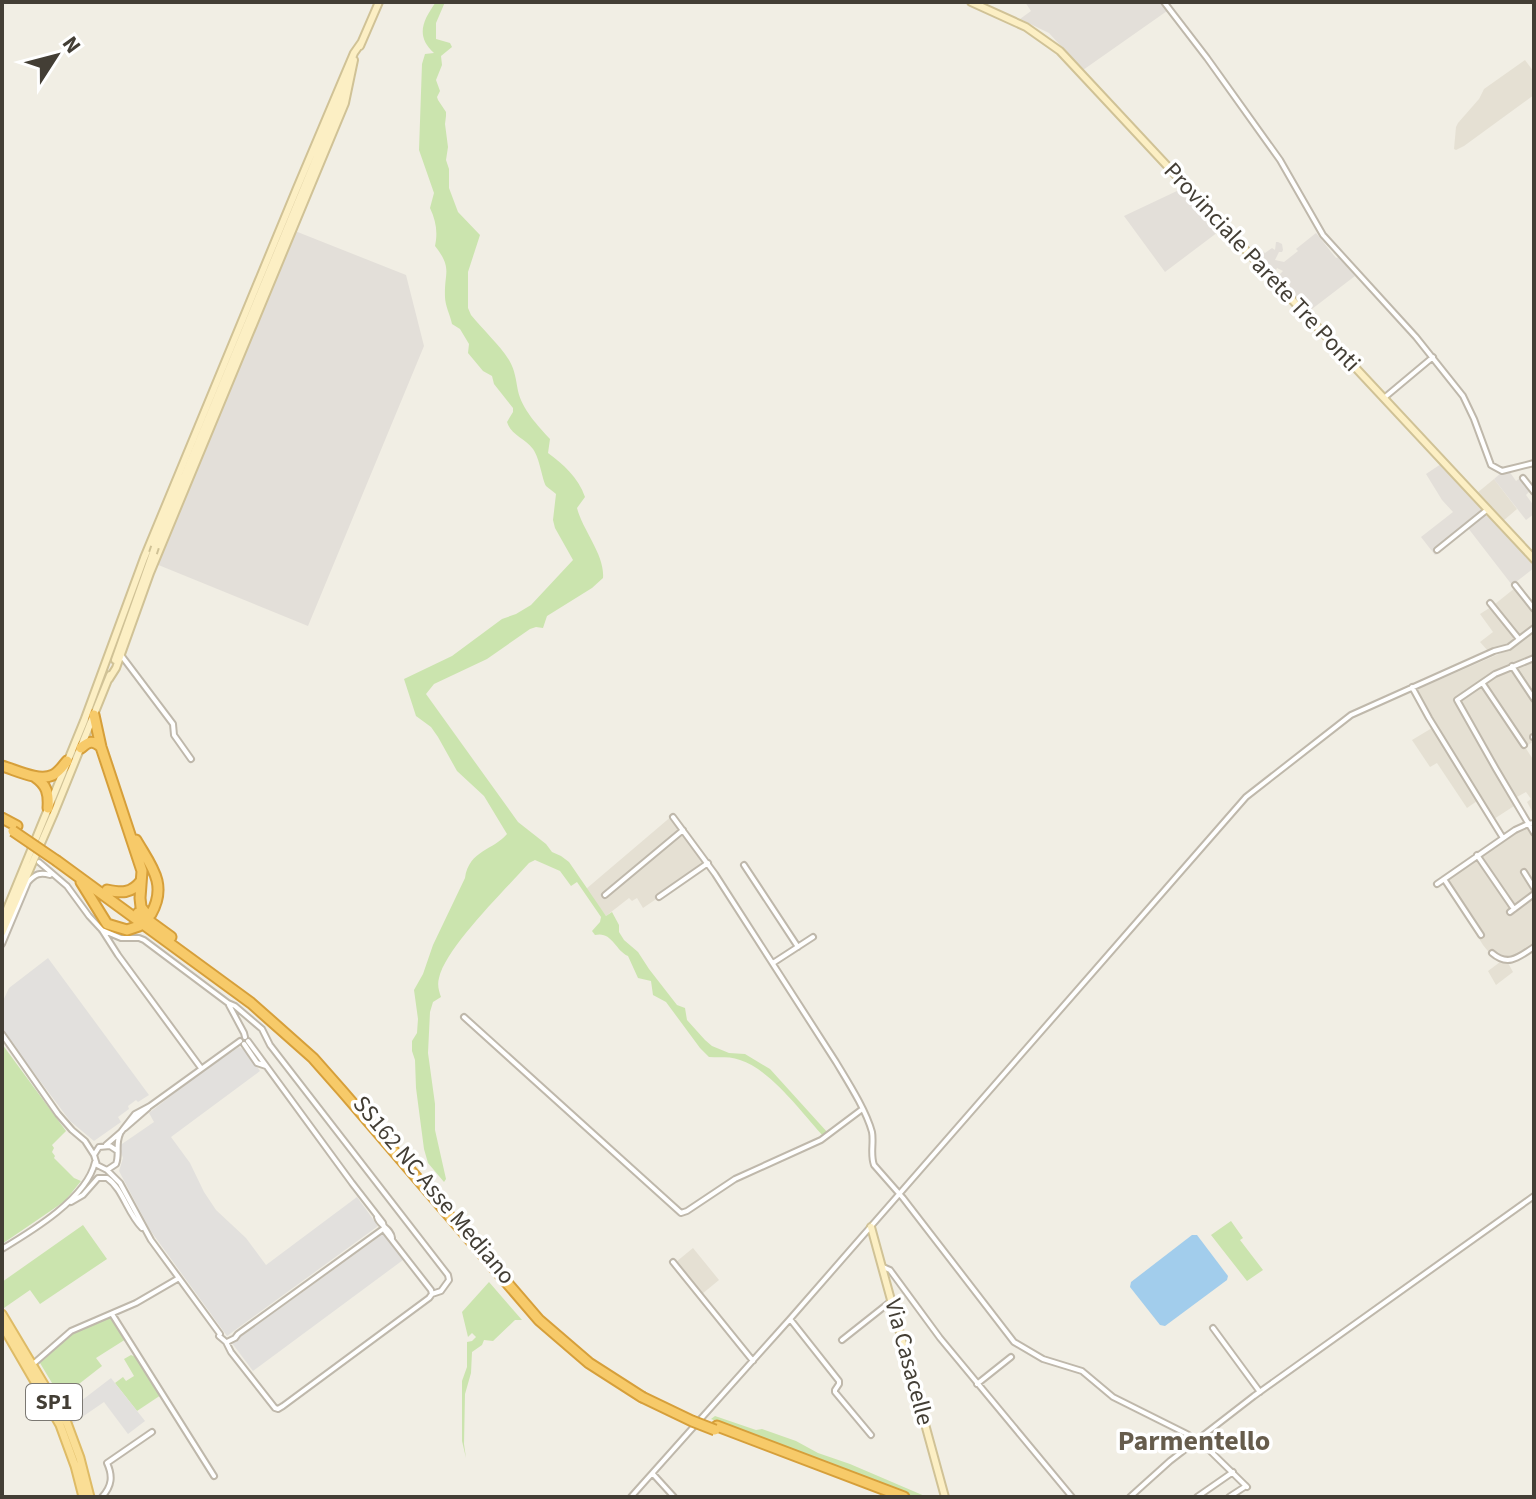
<svg xmlns="http://www.w3.org/2000/svg" width="1536" height="1499" viewBox="0 0 1536 1499" font-family="'Source Sans 3',sans-serif">
	<style>
		.residential { fill: #e5e0d3 }
		.industrial { fill: #e3dfd9 }
		.green { fill: #cbe4ae }
		.parking { fill: #e2e0dd }
		.water { fill: #a2cdec }
		.lines { fill: none; stroke-linecap: round; stroke-linejoin: round }
		.street-casing { stroke: #bfb8ab; stroke-width: 8 }
		.secondary-casing { stroke: #d0c296; stroke-width: 10 }
		.primary-casing { stroke: #debb66; stroke-width: 11 }
		.highway-casing { stroke: #d69f3a; stroke-width: 13 }
		.street { stroke: #fff; stroke-width: 4 }
		.secondary { stroke: #fcefc4; stroke-width: 6 }
		.primary { stroke: #fade95; stroke-width: 7 }
		.highway { stroke: #f7ca69; stroke-width: 9 }
		.secondary-bridge-casing { stroke: #d0c296; stroke-width: 10; stroke-linecap: butt }
		.highway-bridge-casing { stroke: #d69f3a; stroke-width: 13; stroke-linecap: butt }
		.secondary-bridge { stroke: #fcefc4; stroke-width: 6 }
		.highway-bridge { stroke: #f7ca69; stroke-width: 9 }
		.labels { text-anchor: middle; dominant-baseline: central; stroke-width: 7; stroke-linejoin: round; paint-order: stroke }
		.shield { fill: #fff; stroke: #7b7872; stroke-width: 2 }
		.shield-label { font-size: 22px; font-weight: bold; fill: #433e35 }
		.street-label { font-size: 24px; fill: #433e35; stroke: #fff }
		.quarter-label { font-size: 28px; font-weight: bold; fill: #665c4c; stroke: #fff }
	</style>
	<rect width="100%" height="100%" fill="#f1eee4"/>
	<!-- residential -->
	<path class="residential" d="M1525 60 1534 72V95L1464 146 1456 150 1454 149 1456 127 1458 123 1479 99 1484 89Z
		M1494 479 1517 509 1503 521 1477 493Z
		M1515 588 1534 613V626L1519 637 1495 604Z
		M1491 607 1514 638 1505 645H1502L1488 651 1480 642 1493 632 1480 614Z
		M1534 631V741L1525 747 1534 761V810L1532 811 1527 802 1531 799 1526 792 1515 798 1461 700 1468 695 1465 692 1454 699 1514 806 1494 819 1429 715 1416 690 1508 650Z
		M1432 728 1477 801 1467 808 1437 763 1430 767 1412 740Z
		M673 815 709 863 643 908 637 898 632 901 629 898 606 916 586 889Z
		M1534 821V950L1515 962 1508 963 1513 972 1496 985 1488 971 1500 962 1491 955 1483 945 1444 883V877L1512 830Z
		M693 1248 719 1280 702 1294 676 1262Z"/>
	<!-- industrial -->
	<path class="industrial" d="M1025 2H1160L1167 11 1083 70 1049 33 1020 19 1031 11Z
		M1179 190 1218 232 1165 272 1124 216Z
		M295 231 406 275 424 346 308 626 156 564Z
		M1316 233 1336 258 1339 257 1355 276 1308 312 1277 277 1283 271 1277 268 1276 270 1266 266 1267 263 1261 260 1252 250 1256 246 1265 253 1272 248 1275 250 1276 242H1278L1282 244 1283 250 1282 252H1279L1275 260 1284 262 1298 251 1296 249Z
		M1441 464 1534 565V568L1512 585 1468 528 1435 555 1421 537 1453 512 1442 500 1426 474Z
		M1509 471 1516 481 1520 478 1530 491 1526 495 1534 506V514L1526 520 1494 479 1501 473Z"/>
	<!-- green -->
	<path class="green" d="M436 2H445L436 23V39L450 43 452 47 441 56 442 65 436 80 440 91 437 97 438 100 446 112V116L445 124 448 147 446 160 449 169V188L458 212 480 235 468 272V308L471 315C483 330 499 344 509 360 515 370 516 380 518 391 522 409 538 426 550 439L548 453C563 464 578 477 585 497L577 508C583 531 605 555 603 578L592 588 547 616 543 628 536 627 530 629 487 659 434 684 426 694 518 822 546 844 552 852 561 856 569 862 606 916 612 912 619 925V932L624 940 638 952 649 969 677 1005 685 1008 687 1020 705 1040 712 1046 729 1053 745 1054 770 1069 828 1133 824 1137C803 1114 770 1069 740 1060 730 1056 719 1058 709 1057L700 1048 666 1002 653 995 651 981 638 978 628 956C615 950 612 931 595 935L592 931 600 922 601 917 577 882 571 886 560 871 535 860 529 863C506 889 446 947 439 978 437 985 439 991 441 997L433 1002 430 1012 428 1053 435 1104V1130L446 1179 444 1182 428 1163 424 1149 416 1088 415 1060 412 1051V1041L417 1033 418 1019 414 990 423 974 433 945 465 878C469 850 494 850 507 834L484 796 457 771 438 737 431 727 416 716 404 679 452 656 502 619 516 614 531 605 573 560 555 528 553 520 556 494C553 491 549 489 546 486 542 479 540 459 533 449 525 438 511 435 507 422L513 412V408L494 384 492 376 483 371 468 353 469 344 460 329 452 324C450 315 445 305 445 297 444 272 453 269 435 246 438 232 436 221 430 208L434 193 419 150 422 64 425 54 434 53C415 36 423 20 436 2Z
		M2 1044 66 1131 52 1145 54 1148 52 1152 55 1156 54 1158 74 1178 81 1181 65 1201 2 1244Z
		M1231 1221 1243 1238 1240 1240 1263 1270 1247 1281 1211 1235Z
		M83 1225 107 1259 40 1304 30 1290 4 1308 2 1305V1282Z
		M489 1282 522 1320H515L493 1341 484 1340 482 1345 472 1352 471 1373 465 1394 464 1444 466 1458 462 1441V1381L467 1367V1342L472 1341 476 1337 472 1333 468 1337 462 1312Z
		M112 1317 126 1339 96 1358 102 1366 61 1398 40 1363 74 1332Z
		M131 1355 138 1358 161 1395 137 1411 115 1383 123 1377 126 1381 134 1376 124 1359Z
		M715 1416 756 1430 762 1429 796 1441 818 1453 850 1464 927 1497H910L711 1419Z"/>
	<!-- parking -->
	<path class="parking" d="M48 958 149 1095 138 1102 136 1100 128 1106 129 1109 118 1117 121 1122 94 1141 70 1121 2 1030V1003L9 988Z
		M239 1047 246 1051 260 1071 171 1137 190 1163 204 1192 216 1210 246 1238 266 1265 357 1197 378 1226 227 1336 150 1230 119 1171 123 1158 119 1146 154 1122 149 1113 196 1076Z
		M383 1234 403 1260 253 1371 232 1343Z
		M111 1378 145 1421 128 1434 104 1402 72 1424 60 1401 72 1391 81 1401Z"/>
	<!-- water -->
	<path class="water" d="M1192 1235H1197L1228 1276 1227 1280 1165 1326 1160 1325 1130 1287 1131 1282Z"/>
	<g class="lines">
		<defs>
			<path id="street" d="M1164 2 1207 58 1280 160 1323 235 1416 337 1463 396 1474 419 1491 465 1502 471 1534 463
				M1384 398 1433 357
				M1523 478 1534 492
				M1437 550 1488 509
				M1515 585 1534 609
				M1490 603 1519 639
				M121 655 173 724 174 735 191 759
				M1534 658 1495 674 1457 700 1496 769 1534 833
				M1512 666 1534 699
				M1483 684 1524 745
				M1412 687 1429 718 1503 838
				M1533 737H1534
				M673 817 715 874 836 1062C848 1082 866 1110 872 1132 874 1143 870 1154 874 1165L903 1198 1014 1342 1043 1359 1082 1371 1113 1397 1187 1434 1196 1441
				M1477 855 1514 909
				M39 862 67 886 89 916 102 930 118 955 201 1068
				M744 865 798 947
				M1524 872 1534 888
				M1444 879 1481 935
				M1437 884 1515 830 1528 824 1534 823
				M605 895 683 830
				M659 897 708 863
				M1510 912 1534 894
				M102 930 121 938H139L144 940 228 1003 235 1006 262 1029 270 1045 448 1275 449 1280 441 1291 432 1294
				M2 944 28 882C35 874 40 872 50 875
				M1492 953C1508 967 1519 957 1534 947
				M773 963 813 937
				M229 1005 244 1033 245 1037
				M464 1017 681 1213 687 1211 735 1179 821 1140 861 1110
				M2 1034 58 1114 72 1130 85 1141 94 1155
				M244 1044 257 1063 266 1066
				M125 1128 148 1108
				M106 1145 121 1132 135 1114 150 1106 240 1041
				M116 1150 110 1146 99 1147 94 1155 97 1165 107 1170 116 1164C120 1154 115 1145 120 1134
				M107 1170 120 1183 151 1240 220 1334 219 1336 226 1342 231 1352 275 1408 278 1409 283 1406 429 1298 432 1294 431 1290 385 1231 383 1223 352 1183 248 1041
				M71 1202 83 1195 98 1178H107C123 1189 127 1213 142 1228
				M377 1217C379 1226 391 1228 392 1238
				M2 1249C32 1231 87 1198 95 1162
				M673 1262 753 1361
				M883 1267 890 1270 940 1338 1072 1497
				M112 1314 214 1476
				M790 1319 839 1381V1384L835 1390V1392L871 1435
				M1213 1328 1260 1392
				M842 1340 890 1302
				M227 1342 235 1338 238 1334 383 1229
				M32 1365 71 1331 136 1303 179 1278
				M977 1384 1011 1357
				M1199 1440 1247 1487
				M653 1474 674 1497
				M102 1497C112 1486 113 1476 107 1463L152 1432
				M631 1497 790 1319 1246 797 1351 715 1494 651 1509 647 1534 628
				M1130 1497 1170 1461 1254 1396 1534 1196
				M1197 1497 1233 1472
				M1229 1497 1246 1486"/>
			<path id="secondary" d="M971 2 1026 27 1060 51 1534 559
				M360 46 379 2
				M155 547 337 108 347 79
				M115 660 153 553
				M109 679 116 668 150 573 345 103 354 60
				M2 921 84 721 144 558 297 188 343 79 354 53 361 43
				M2 933 55 811 110 675
				M871 1227 945 1497"/>
			<path id="primary" d="M2 1314 67 1423 80 1458 90 1497
				M2 1325 60 1425 75 1466 83 1497"/>
			<path id="highway" d="M94 715 101 747 142 871 140 898 141 907 149 918
				M81 748C89 741 93 740 101 747
				M2 766C16 770 39 782 53 775 59 772 63 766 67 761
				M35 777C47 785 49 794 48 808
				M2 818 17 826
				M136 840C151 866 168 884 151 914
				M57 861 251 1003 313 1058 343 1092 539 1320 589 1363 642 1397
				M81 882 107 924 127 930 139 926
				M107 890C121 893 131 894 141 881
				M138 913 171 937
				M717 1426 904 1497"/>
		</defs>
		<!-- street casing -->
		<use href="#street" class="street-casing"/>
		<!-- secondary casing -->
		<use href="#secondary" class="secondary-casing"/>
		<!-- primary casing -->
		<use href="#primary" class="primary-casing"/>
		<!-- highway casing -->
		<use href="#highway" class="highway-casing"/>
		<!-- street -->
		<use href="#street" class="street"/>
		<!-- secondary -->
		<use href="#secondary" class="secondary"/>
		<!-- primary -->
		<use href="#primary" class="primary"/>
		<!-- highway -->
		<use href="#highway" class="highway"/>
		<defs>
			<path id="secondary-bridge" d="M153 553 155 547"/>
			<path id="highway-bridge" d="M13 831 57 861
				M642 1397 692 1421 715 1430"/>
		</defs>
		<!-- secondary-bridge casing -->
		<use href="#secondary-bridge" class="secondary-bridge-casing"/>
		<!-- highway-bridge casing -->
		<use href="#highway-bridge" class="highway-bridge-casing"/>
		<!-- secondary-bridge -->
		<use href="#secondary-bridge" class="secondary-bridge"/>
		<!-- highway-bridge -->
		<use href="#highway-bridge" class="highway-bridge"/>
	</g>
	<g class="labels">
		<!-- shield labels -->
		<rect class="shield" x="26" y="1384" width="56" height="36" rx="6"/>
		<g class="shield-label">
			<text x="54" y="1402">SP1</text>
		</g>
		<!-- street labels -->
		<g class="street-label">
			<text transform="translate(1262 267) rotate(47)">Provinciale Parete Tre Ponti</text>
			<text transform="translate(434 1190) rotate(50)">SS162 NC Asse Mediano</text>
			<text transform="translate(909 1362) rotate(75)">Via Casacelle</text>
		</g>
		<!-- quarter labels -->
		<g class="quarter-label">
			<text x="1194" y="1441">Parmentello</text>
		</g>
	</g>
	<!-- border -->
	<rect width="1536" height="1499" fill="none" stroke="#433e35" stroke-width="8"/>
	<!-- north arrow -->
	<g transform="translate(56 56) rotate(54)" stroke="#ffffff" stroke-width="6" paint-order="stroke">
	<path d="M0-6L14 30L0 20L-14 30Z" fill="#433e35"/>
	<text y="-12" font-size="22" font-weight="bold" text-anchor="middle" fill="#433e35">N</text>
	</g>
</svg>
